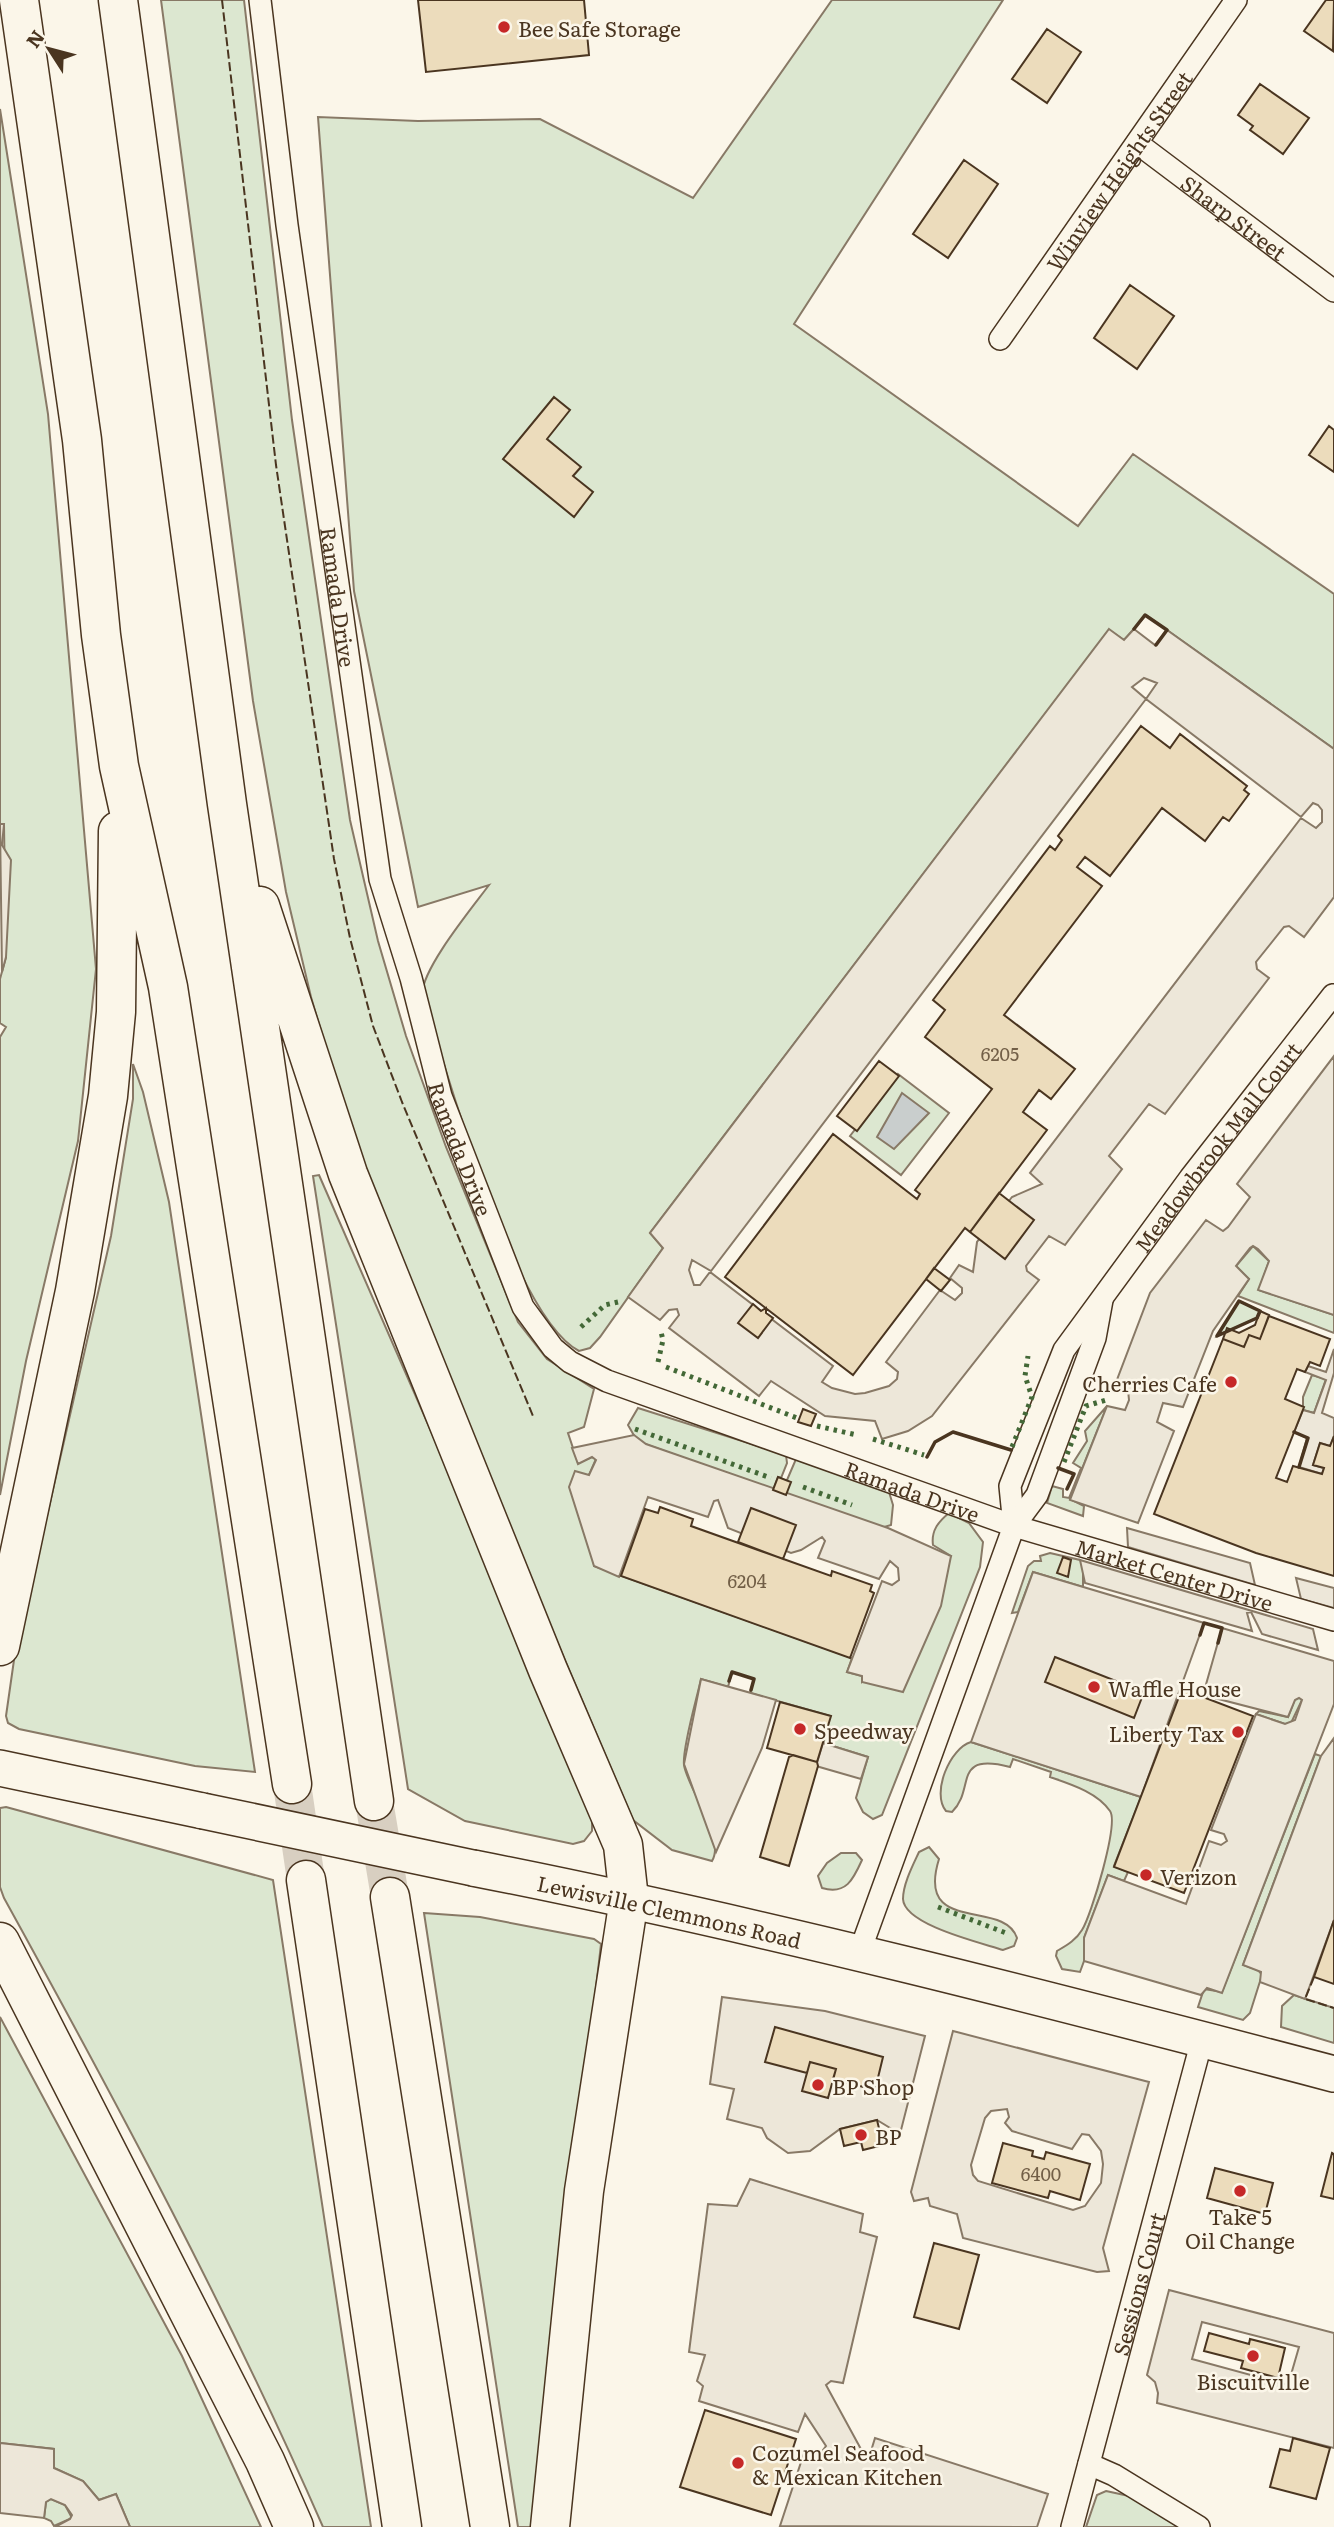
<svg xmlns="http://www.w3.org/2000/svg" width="1334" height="2527" viewBox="0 0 1334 2527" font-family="Literata,serif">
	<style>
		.green { fill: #dce7d0; stroke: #887966; stroke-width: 2 }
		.parking { fill: #ede7d9; stroke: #887966; stroke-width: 2; fill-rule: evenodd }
		.water { fill: #c9cecd; stroke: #887966; stroke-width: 2 }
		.building { fill: #ecdcbc; stroke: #4a3520; stroke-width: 2 }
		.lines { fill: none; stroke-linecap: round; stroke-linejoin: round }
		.highway-tunnel { stroke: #d8cfc1; stroke-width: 38; stroke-dasharray: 38 19; stroke-linecap: butt }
		.street-casing { stroke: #4a3520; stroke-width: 24 }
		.primary-casing { stroke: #4a3520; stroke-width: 38 }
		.highway-casing { stroke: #4a3520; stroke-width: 41 }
		.street { stroke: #fbf6e9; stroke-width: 21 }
		.primary { stroke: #fbf6e9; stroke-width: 35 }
		.highway { stroke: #fbf6e9; stroke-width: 38 }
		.primary-bridge-casing { stroke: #4a3520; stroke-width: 38; stroke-linecap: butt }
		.primary-bridge { stroke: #fbf6e9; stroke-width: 35 }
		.hedge { stroke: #436837; stroke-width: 5; stroke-dasharray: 3.5 5; stroke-linecap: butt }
		.fence { stroke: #4a3520; stroke-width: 2; stroke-dasharray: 9 3.5; stroke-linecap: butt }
		.wall { stroke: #4a3520; stroke-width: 3.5 }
		.poi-dot { fill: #c62828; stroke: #fbf6e9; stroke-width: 2.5 }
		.labels { text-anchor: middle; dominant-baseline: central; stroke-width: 5; stroke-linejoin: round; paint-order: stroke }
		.number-label { font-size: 18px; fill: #725f47 }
		.poi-label { font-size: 21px; fill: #4a3520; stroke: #fbf6e9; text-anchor: start }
		.street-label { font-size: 21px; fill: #4a3520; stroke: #fbf6e9 }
	</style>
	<rect width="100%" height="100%" fill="#fbf6e9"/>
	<!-- green -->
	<path class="green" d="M161 0H244L292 420 350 820 378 941 406 1036 446 1147 518 1322 547 1359 594 1389 584 1427 568 1433 578 1463 592 1457 596 1459 589 1475 594 1566 852 1658 847 1672 862 1676V1681L951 1556 933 1545C931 1531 938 1522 949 1513L969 1523 983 1542 980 1567 882 1815 873 1819 863 1812 856 1798 868 1757 823 1743 830 1716 750 1693 754 1679 732 1672 728 1687 701 1679C697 1698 682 1748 684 1765 688 1790 726 1837 712 1861L672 1850 633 1820 480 1461 362 1171 311 997 286 892 253 701Z
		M832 0H1003L794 324 1078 526 1133 454 1334 594V749L1146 615 1124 640 1109 630 650 1233 663 1248 600 1337 590 1348 579 1351C520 1320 462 1121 441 1055 437 1040 422 1009 422 994 423 967 472 908 489 885L418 907 354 591 318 117 418 121 540 119 693 198Z
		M0 109 48 414 96 969 78 1141 26 1361 0 1495V1037L6 1027 0 1023V979L6 957 4 825 0 824Z
		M133 1064 143 1092 169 1202 255 1772 195 1766 19 1729 8 1723 6 1716 14 1660 111 1236 133 1099Z
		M898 1074 949 1113 901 1175 850 1136Z
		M319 1175 476 1534 592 1818V1831L584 1841 573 1844 465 1821 408 1789 313 1176Z
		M1253 1246 1269 1261 1259 1290 1334 1315V1333L1238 1296 1249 1279 1236 1266Z
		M1239 1301 1260 1311 1257 1318 1217 1336Z
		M1312 1375 1326 1379 1314 1413 1303 1410V1397Z
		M1107 1406 1070 1499 1084 1506 1083 1516 1047 1503 1052 1486 1063 1489V1497L1069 1498 1081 1468 1073 1463 1087 1441 1085 1431Z
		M638 1408 786 1455 787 1463 781 1478 778 1477 773 1490 645 1444 636 1439 628 1425Z
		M796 1459 889 1492 893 1505 891 1525 881 1528 786 1495 787 1480Z
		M1050 1553 1080 1560 1083 1564V1587L1033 1572 1018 1612 1012 1613 1028 1566 1034 1561H1041L1040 1556Z
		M1299 1697 1302 1700 1291 1723 1285 1724 1256 1714 1259 1711 1288 1717 1295 1699Z
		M971 1742 1141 1797 1114 1866 1128 1872 1124 1881 1108 1875 1084 1938V1961L1080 1972 1062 1969 1056 1956 1057 1951C1067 1945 1076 1940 1082 1930 1091 1916 1119 1824 1110 1811 1097 1792 1070 1784 1050 1777L1051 1772 1013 1759 1010 1767C951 1752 976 1789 952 1812L946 1811C931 1793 950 1748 971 1742Z
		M1315 1754 1321 1756 1243 1965 1258 1970 1262 1975 1250 2013 1243 2020 1198 2007 1204 1989 1222 1992Z
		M6 1807 273 1880 371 2527H323C229 2312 117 2103 4 1898L0 1887V1808Z
		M929 1847 939 1859C915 1936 1004 1898 1017 1938L1014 1946 1003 1950C982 1943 904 1925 903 1899 903 1884 913 1865 919 1852Z
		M841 1853H856L862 1860C853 1880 846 1895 822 1888L818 1876 827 1863Z
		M424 1913 480 1917 594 1939 601 1944 534 2527H518Z
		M1294 1995 1334 2008V2043L1281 2027 1282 2006Z
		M0 2017 182 2356 261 2527H130L116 2494 99 2500 83 2481 54 2468V2449L0 2443Z
		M1106 2491 1129 2496 1179 2527H1086L1097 2495Z
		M51 2499 65 2505 72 2518 54 2526 51 2521 44 2518 46 2502Z"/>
	<!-- parking -->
	<path class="parking" d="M1109 629 1124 640 1134 629 1155 645 1167 630 1334 749V897L1304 937 1289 926 1284 927 1256 962 1257 969 1269 978 1165 1114 1149 1104 1109 1156 1122 1169 1065 1245 1049 1236 1026 1266 1027 1271 1039 1280 932 1416 908 1431 882 1439 875 1421 825 1416 771 1381 759 1396 669 1328 679 1315 677 1309 669 1310 660 1320 628 1297 663 1248 650 1233ZM1144 678 1157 683 1146 699 1301 817 1313 803 1318 805 1322 810V822L1316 828 1301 818 1030 1173 1042 1184 1012 1197 977 1242 973 1272 959 1265 950 1278 962 1288V1293L955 1300 940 1290 886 1362 898 1372 897 1379 889 1386 865 1393 855 1394 832 1388 822 1382 833 1366 710 1272 700 1285H694L689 1270 692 1260 711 1271 1146 699 1132 687Z
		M0 824H4L2 845 11 860 6 957 2 972Z
		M1334 1056V1315L1258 1290 1269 1261 1258 1249 1253 1246 1250 1248 1236 1266 1249 1279 1213 1331 1183 1407 1163 1403 1157 1422 1174 1431 1138 1523 1070 1500 1107 1406 1125 1410 1129 1400 1128 1390 1115 1385 1150 1293 1206 1220 1223 1231 1228 1227 1250 1197 1237 1184Z
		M1334 1349V1373L1322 1413 1334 1418V1436L1330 1446 1320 1443 1313 1465 1324 1468 1322 1474 1299 1467 1307 1438 1294 1432 1303 1410 1314 1413 1326 1380 1305 1372 1308 1366 1326 1372Z
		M634 1435 646 1444 888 1528 951 1556 941 1606 903 1692 862 1682V1676L847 1672 882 1581 892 1585 899 1580 898 1568 890 1561 879 1579 818 1558 825 1541 822 1537 801 1550 791 1553 728 1528 718 1500 714 1501 708 1517 648 1497 619 1577 594 1566 569 1487 575 1471 589 1475 596 1460 592 1457 578 1464 572 1448Z
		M1127 1528 1250 1563 1255 1585 1128 1547Z
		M1080 1560 1313 1629 1318 1650 1262 1634 1251 1612 1247 1613 1252 1631 1085 1583Z
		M1033 1572 1204 1623 1141 1797 971 1742Z
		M1296 1578 1334 1588V1608L1301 1599Z
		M1222 1628 1334 1661V1704L1222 1993 1207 1988 1201 1995 1084 1961V1938L1108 1875 1186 1904 1209 1841 1221 1845 1227 1841 1224 1834 1211 1830 1256 1714 1285 1724 1295 1720 1302 1700 1299 1698 1295 1700 1288 1717 1203 1695Z
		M701 1679 776 1700 762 1748 716 1852 684 1764Z
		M1334 1738V1920L1305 1999 1260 1982 1261 1972 1243 1965 1321 1756Z
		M823 1743 868 1757 861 1779 816 1766Z
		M722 1997 825 2011 925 2036 900 2134 877 2120 840 2129 810 2151 788 2153 767 2138 762 2128 727 2119 734 2089 710 2084Z
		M953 2031 1149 2082 1103 2248 1109 2271 1097 2272 963 2238 957 2214 930 2206 928 2198 914 2201 911 2192ZM1007 2109 1009 2117 1005 2123 1012 2131 1072 2149 1082 2134 1089 2135 1101 2151 1103 2164 1101 2183 1085 2206 1073 2210 978 2181 973 2175 971 2165 985 2118 991 2111Z
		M750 2179 863 2214 860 2232 877 2237 843 2383 831 2381 826 2385 862 2451 866 2453 871 2451 875 2438 1048 2494 1037 2527 780 2526 805 2450 820 2454 826 2446 805 2414 798 2432 699 2401 703 2386 697 2381 705 2355 689 2352 708 2204 737 2206Z
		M1169 2290 1334 2333V2448L1157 2403 1158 2393 1155 2382 1147 2375ZM1202 2322 1299 2347 1288 2385 1192 2359Z
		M0 2443 54 2449V2468L83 2481 99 2500 116 2494 130 2527H55L70 2519 72 2515 65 2505 51 2499 46 2502 44 2518 0 2513Z"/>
	<!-- water -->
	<path class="water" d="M902 1093 929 1113 894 1149 877 1137Z"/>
	<!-- building -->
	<path class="building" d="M418 0H584L589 55 426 72Z
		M1326 0H1334L1333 51 1304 31Z
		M1047 29 1081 52 1047 103 1012 79Z
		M1260 84 1309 118 1283 154 1250 130 1253 126 1238 115Z
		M964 160 998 184 948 258 913 234Z
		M1130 285 1174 316 1137 369 1094 338Z
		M554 397 570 410 547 439 581 467 573 476 593 492 574 517 503 459Z
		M1329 426 1334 430V472L1309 455Z
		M1141 726 1170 748 1180 734 1247 786 1244 790 1249 794 1229 821 1223 817 1205 841 1162 808 1110 876 1085 857 1077 867 1102 886 1004 1015 1075 1069 1051 1099 1039 1090 1023 1112 1047 1130 970 1232 965 1228 853 1375 725 1277 833 1134 917 1199 920 1194 915 1190 992 1089 925 1037 945 1010 933 1000 1050 846 1055 850 1062 840 1058 836Z
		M879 1061 899 1076 857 1131 837 1116Z
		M999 1193 1034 1220 1005 1259 970 1232Z
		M934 1268 950 1280 941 1291 926 1279Z
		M753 1304 761 1311 766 1308V1313L773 1318 758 1338 738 1323Z
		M1260 1311 1269 1315 1260 1339 1249 1335 1244 1347 1223 1339 1227 1328 1239 1333 1255 1325Z
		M1269 1316 1330 1339 1320 1366 1310 1362 1305 1372 1297 1369 1285 1399 1304 1407 1276 1478 1287 1482 1293 1466 1322 1474 1324 1468 1313 1465 1320 1443 1330 1446 1334 1436V1576L1256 1553 1154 1514 1223 1339 1244 1347 1249 1335 1260 1339Z
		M803 1409 816 1414 811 1426 798 1422Z
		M778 1477 791 1482 786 1495 773 1490Z
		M660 1507 693 1519 691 1526 831 1576 832 1571 872 1585 870 1591 874 1593 850 1658 621 1576 645 1509 658 1513Z
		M751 1508 796 1525 783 1559 738 1542Z
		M1063 1557 1071 1560 1068 1577 1057 1573Z
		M1055 1657 1144 1692 1134 1718 1045 1682Z
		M1182 1689 1253 1716 1184 1893 1114 1867Z
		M780 1702 831 1716 817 1762 767 1748Z
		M793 1755 817 1762 818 1766 789 1866 760 1857 789 1757Z
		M1334 1920V1984L1314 1977Z
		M775 2027 883 2057 875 2090 833 2079 836 2069 810 2062 807 2073 765 2062Z
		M810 2062 836 2069 828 2098 802 2091Z
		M877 2120 883 2145 863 2150 861 2142 844 2146 840 2129Z
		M1003 2143 1033 2151 1032 2156 1044 2159 1046 2152 1090 2164 1080 2200 1050 2191 1048 2198 992 2183Z
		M1332 2153 1334 2154V2199L1321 2196Z
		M1215 2168 1273 2183 1265 2214 1207 2198Z
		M934 2243 979 2255 959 2329 914 2317Z
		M1209 2333 1249 2344 1250 2339 1285 2348 1278 2378 1241 2368 1243 2361 1204 2351Z
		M705 2410 796 2439 771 2515 680 2487Z
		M1293 2438 1330 2448 1316 2499 1270 2487 1280 2449 1290 2451Z"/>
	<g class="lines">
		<!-- highway-tunnel -->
		<path class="highway-tunnel" d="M292 1784 306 1880
			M374 1801 390 1897"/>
		<defs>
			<g id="street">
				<path id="s1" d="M260 0 287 225 380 879 411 978 441 1096 523 1307 553 1348 570 1362 607 1381 1014 1526 1334 1620"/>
				<path id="s2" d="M1137 143 1334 291"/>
				<path id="s3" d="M1000 339 1236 0"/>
				<path id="s4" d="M1014 1526 1010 1486 1064 1350 1190 1178 1333 995"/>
				<path d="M860 1951 1014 1526 1037 1495 1095 1338 1102 1300"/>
				<path d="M1089 2464 1114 2475 1199 2527"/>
				<path id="s5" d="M1072 2527 1202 2040"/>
			</g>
			<g id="primary">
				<path d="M0 1768 203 1811"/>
				<path id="s6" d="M473 1868C763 1925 1048 1999 1334 2074"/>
			</g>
			<path id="highway" d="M19 0 82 440 101 635 119 766 168 987 292 1784
				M118 0 227 804 374 1801
				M260 906 348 1174 548 1670 623 1845 629 1899 584 2191 550 2527
				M0 1646 75 1291 108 1096 116 1012 118 831
				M306 1880 402 2527
				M390 1897 490 2527
				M0 1942 265 2461 294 2527"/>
		</defs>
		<!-- street casing -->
		<use href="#street" class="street-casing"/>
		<!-- primary casing -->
		<use href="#primary" class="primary-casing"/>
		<!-- highway casing -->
		<use href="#highway" class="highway-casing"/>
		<!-- street -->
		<use href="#street" class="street"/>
		<!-- primary -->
		<use href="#primary" class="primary"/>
		<!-- highway -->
		<use href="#highway" class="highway"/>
		<defs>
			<path id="primary-bridge" d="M203 1811 473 1868"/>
		</defs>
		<!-- primary-bridge casing -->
		<use href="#primary-bridge" class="primary-bridge-casing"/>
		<!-- primary-bridge -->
		<use href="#primary-bridge" class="primary-bridge"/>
		<!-- hedge -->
		<path class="hedge" d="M581 1327 605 1305 618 1302
			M658 1362 663 1340 661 1332
			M666 1367 797 1418
			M817 1426 857 1435
			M635 1429 771 1478
			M873 1439 924 1455
			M1012 1447 1032 1397 1025 1376 1028 1356
			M1064 1462 1086 1406 1106 1400
			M803 1487 852 1505
			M938 1907 1006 1933"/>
		<!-- fence -->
		<path class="fence" d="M222 0 276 465 334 859 350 938 373 1026 402 1102 533 1416
			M1314 1977 1305 1999 1334 2008"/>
		<!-- wall -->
		<path class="wall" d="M1134 629 1145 615 1167 630 1156 645
			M1239 1301 1260 1311 1257 1318 1217 1336Z
			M1294 1432 1308 1438 1299 1467
			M927 1457 935 1442 953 1432 1011 1450
			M1058 1468 1074 1474 1067 1489
			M1200 1635 1204 1623 1222 1628 1218 1643
			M729 1681 732 1672 754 1679 751 1690"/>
	</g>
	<!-- markers -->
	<g class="poi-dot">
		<circle cx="504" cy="27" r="7"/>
		<circle cx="1231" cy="1382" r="7"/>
		<circle cx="1094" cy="1687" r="7"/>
		<circle cx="800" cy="1729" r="7"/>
		<circle cx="1238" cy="1732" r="7"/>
		<circle cx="1146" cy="1875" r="7"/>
		<circle cx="818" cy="2085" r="7"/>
		<circle cx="861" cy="2135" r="7"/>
		<circle cx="1240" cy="2191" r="7"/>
		<circle cx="1253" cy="2356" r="7"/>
		<circle cx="738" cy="2463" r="7"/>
	</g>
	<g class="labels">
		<!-- number labels -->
		<g class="number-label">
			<text x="1000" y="1053">6205</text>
			<text x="747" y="1580">6204</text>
			<text x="1041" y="2173">6400</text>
		</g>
		<!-- poi labels -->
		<g class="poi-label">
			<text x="518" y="27">Bee Safe Storage</text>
			<text x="1217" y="1382" text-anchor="end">Cherries Cafe</text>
			<text x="1108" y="1687">Waffle House</text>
			<text x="814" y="1729">Speedway</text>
			<text x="1224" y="1732" text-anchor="end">Liberty Tax</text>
			<text x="1160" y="1875">Verizon</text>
			<text x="832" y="2085">BP Shop</text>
			<text x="875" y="2135">BP</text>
			<text x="1240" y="2215" text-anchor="middle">Take 5<tspan x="1240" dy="24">Oil Change</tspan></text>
			<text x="1253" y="2380" text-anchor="middle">Biscuitville</text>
			<text x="752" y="2451">Cozumel Seafood<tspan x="752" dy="24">&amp; Mexican Kitchen</tspan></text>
		</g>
		<!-- street labels -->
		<g class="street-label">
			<text stroke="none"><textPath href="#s3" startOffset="206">Winview Heights Street</textPath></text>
			<text stroke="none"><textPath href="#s2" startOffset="122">Sharp Street</textPath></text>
			<text stroke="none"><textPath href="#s1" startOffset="602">Ramada Drive</textPath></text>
			<text stroke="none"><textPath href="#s4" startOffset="441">Meadowbrook Mall Court</textPath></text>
			<text stroke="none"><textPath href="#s1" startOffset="1169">Ramada Drive</textPath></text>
			<text stroke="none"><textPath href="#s1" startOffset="1778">Ramada Drive</textPath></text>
			<text stroke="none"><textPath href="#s1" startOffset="2053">Market Center Drive</textPath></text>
			<text stroke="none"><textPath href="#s6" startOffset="201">Lewisville Clemmons Road</textPath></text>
			<text stroke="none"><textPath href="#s5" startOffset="252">Sessions Court</textPath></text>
		</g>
	</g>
	<!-- north arrow -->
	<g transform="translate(49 49) rotate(306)" stroke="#fbf6e9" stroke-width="5" paint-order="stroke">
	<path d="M0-5L12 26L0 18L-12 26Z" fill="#4a3520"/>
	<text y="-10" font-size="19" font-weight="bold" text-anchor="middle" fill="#4a3520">N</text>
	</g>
</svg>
